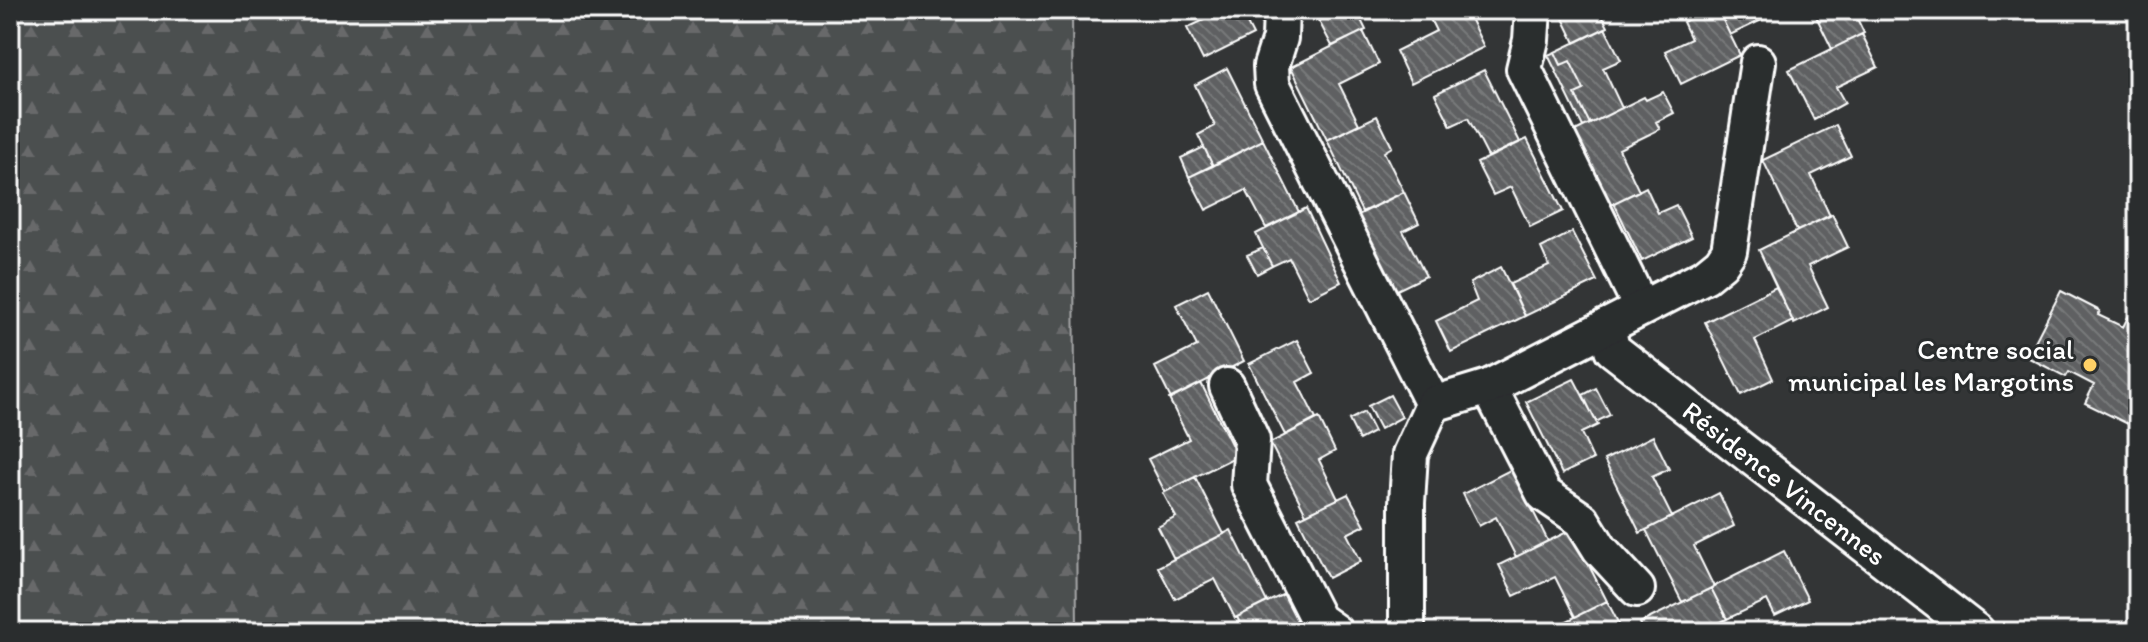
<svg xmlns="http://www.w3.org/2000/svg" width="2148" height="642" viewBox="0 0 2148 642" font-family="Itim,sans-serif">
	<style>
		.forest { fill: url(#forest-firs); stroke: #a6a7a8; stroke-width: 2 }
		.building { fill: url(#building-back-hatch); stroke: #fff; stroke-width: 2 }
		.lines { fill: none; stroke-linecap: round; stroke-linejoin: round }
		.street-casing { stroke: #fff; stroke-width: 40 }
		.street { stroke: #2a2d2e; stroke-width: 34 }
		.poi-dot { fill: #ffd166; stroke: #2a2d2e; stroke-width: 3 }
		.labels { text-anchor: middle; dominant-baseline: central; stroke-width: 6; stroke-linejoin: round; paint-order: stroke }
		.poi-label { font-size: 28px; fill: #fff; stroke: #2a2d2e; text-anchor: end }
		.street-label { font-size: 28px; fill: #fff; stroke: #2a2d2e }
	</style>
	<defs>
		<pattern id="forest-firs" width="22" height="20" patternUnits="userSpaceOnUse" patternTransform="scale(2)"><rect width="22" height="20" fill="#4c4f50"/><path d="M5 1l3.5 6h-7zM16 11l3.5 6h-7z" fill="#67696a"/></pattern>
		<pattern id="building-back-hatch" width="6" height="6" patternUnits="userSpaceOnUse" patternTransform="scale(2)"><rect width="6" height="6" fill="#5f6162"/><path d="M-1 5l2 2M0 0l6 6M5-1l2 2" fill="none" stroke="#77797a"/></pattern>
	</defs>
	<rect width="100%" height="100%" fill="#333536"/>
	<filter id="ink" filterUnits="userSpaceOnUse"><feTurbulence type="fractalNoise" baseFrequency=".0125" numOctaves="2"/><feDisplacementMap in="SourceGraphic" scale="16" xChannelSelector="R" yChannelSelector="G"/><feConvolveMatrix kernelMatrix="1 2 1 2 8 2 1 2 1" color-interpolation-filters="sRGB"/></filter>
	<g filter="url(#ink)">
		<!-- forest -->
		<path class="forest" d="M10 10H1072L1077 632H10Z"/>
		<!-- building -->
		<path class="building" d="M1199 10H1240L1253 35 1203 60 1187 28 1204 20Z
			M1313 10H1356L1366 30 1332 46Z
			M1432 10H1466L1484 47 1411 83 1396 51 1436 31 1427 13Z
			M1559 10H1599L1608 27 1575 43Z
			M1706 10H1718L1740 55 1681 84 1665 51 1691 39 1683 22Z
			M1718 10H1783L1730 35Z
			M1813 10H1853L1864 33 1832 49Z
			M1605 28 1621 60 1603 68 1622 108 1590 124 1575 94 1584 90 1570 61 1561 65 1555 52Z
			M1363 31 1379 64 1339 84 1359 124 1327 140 1291 67Z
			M1862 34 1878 67 1836 87 1845 103 1814 120 1789 70Z
			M1555 52 1561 65 1570 61 1584 90 1575 94 1590 124 1583 127 1548 55Z
			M1227 68 1263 140 1213 166 1198 135 1215 126 1195 85Z
			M1484 70 1520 142 1488 157 1468 118 1451 126 1435 94Z
			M1663 92 1674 113 1656 122 1660 129 1619 149 1639 191 1608 206 1571 133 1644 97 1646 100Z
			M1377 116 1392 147 1384 152 1404 192 1362 212 1327 140Z
			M1836 125 1851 156 1811 175 1830 216 1797 231 1763 160Z
			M1527 139 1563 211 1530 227 1511 187 1493 195 1477 163Z
			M1263 140 1299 212 1266 228 1246 190 1206 210 1189 177Z
			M1204 147 1213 166 1189 177 1181 158Z
			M1646 187 1658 213 1676 205 1692 237 1642 261 1614 203Z
			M1404 192 1419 223 1403 231 1426 276 1393 292 1356 216Z
			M1306 208 1341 282 1309 298 1289 258 1272 266 1256 234Z
			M1832 214 1848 247 1808 266 1828 307 1794 324 1759 250Z
			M1572 232 1597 281 1525 316 1510 284 1549 266 1541 248Z
			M1263 248 1272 266 1257 274 1247 255Z
			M1501 267 1525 316 1451 352 1436 321 1477 301 1470 283Z
			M1776 287 1793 321 1755 340 1773 379 1741 395 1705 322Z
			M1208 289 1244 361 1171 399 1155 367 1197 346 1176 305Z
			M2061 291 2100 311 2098 315 2123 327 2128 317 2138 322V429L2085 403 2094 385 2069 372 2066 377 2027 357Z
			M1297 340 1314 373 1297 382 1316 419 1285 435 1249 364Z
			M1574 379 1598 425 1581 433 1593 459 1562 474 1526 402Z
			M1201 383 1237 456 1165 492 1148 459 1189 439 1169 399Z
			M1596 388 1610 415 1596 422 1583 395Z
			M1390 395 1402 417 1380 429 1368 406Z
			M1364 412 1374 432 1359 440 1349 420Z
			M1319 418 1335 451 1319 460 1338 499 1306 514 1270 443Z
			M1653 436 1669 469 1652 477 1672 517 1640 533 1604 460Z
			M1512 469 1548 541 1516 557 1496 517 1479 526 1463 494Z
			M1195 477 1224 534 1174 559 1158 527 1176 517 1163 493Z
			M1719 493 1734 526 1694 546 1714 587 1682 602 1646 530Z
			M1348 494 1365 525 1347 534 1361 561 1328 578 1298 518Z
			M1231 530 1267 602 1235 618 1215 579 1175 599 1158 567Z
			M1571 530 1607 601 1575 617 1555 577 1514 596 1499 565Z
			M1784 551 1808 600 1775 616 1767 600 1727 619 1711 588Z
			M1711 588 1727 619 1701 632H1644L1640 623Z
			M1286 593 1306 632H1244L1237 617Z
			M1607 601 1623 632H1561L1557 626Z"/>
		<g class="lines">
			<defs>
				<g id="street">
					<path d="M1281 10 1280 38 1271 66 1272 84 1433 404"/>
					<path d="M1533 10 1531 40 1524 69 1641 307"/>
					<path id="s1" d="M1607 326 1612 349 1977 632"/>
					<path d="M1227 386 1252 440 1249 485 1318 620 1335 632"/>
					<path d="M1489 387 1544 494 1582 520 1600 549 1637 589"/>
					<path d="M1407 632V503L1410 454 1433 404 1489 387 1705 276 1721 263 1729 251 1758 62"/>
				</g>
			</defs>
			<!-- street casing -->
			<use href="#street" class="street-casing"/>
			<!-- street -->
			<use href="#street" class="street"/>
		</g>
	</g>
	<!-- markers -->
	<circle class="poi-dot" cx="2090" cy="365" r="8"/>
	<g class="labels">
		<!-- poi labels -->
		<g class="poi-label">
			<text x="2074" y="349">Centre social<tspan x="2074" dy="32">municipal les Margotins</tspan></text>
		</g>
		<!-- street labels -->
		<g class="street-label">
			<text stroke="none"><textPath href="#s1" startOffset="242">Résidence Vincennes</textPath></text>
		</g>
	</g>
	<!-- margin -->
	<rect width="2148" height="642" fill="none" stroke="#2a2d2e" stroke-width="40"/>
	<rect x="20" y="20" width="2108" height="602" fill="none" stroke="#fff" stroke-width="3" filter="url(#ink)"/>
</svg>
